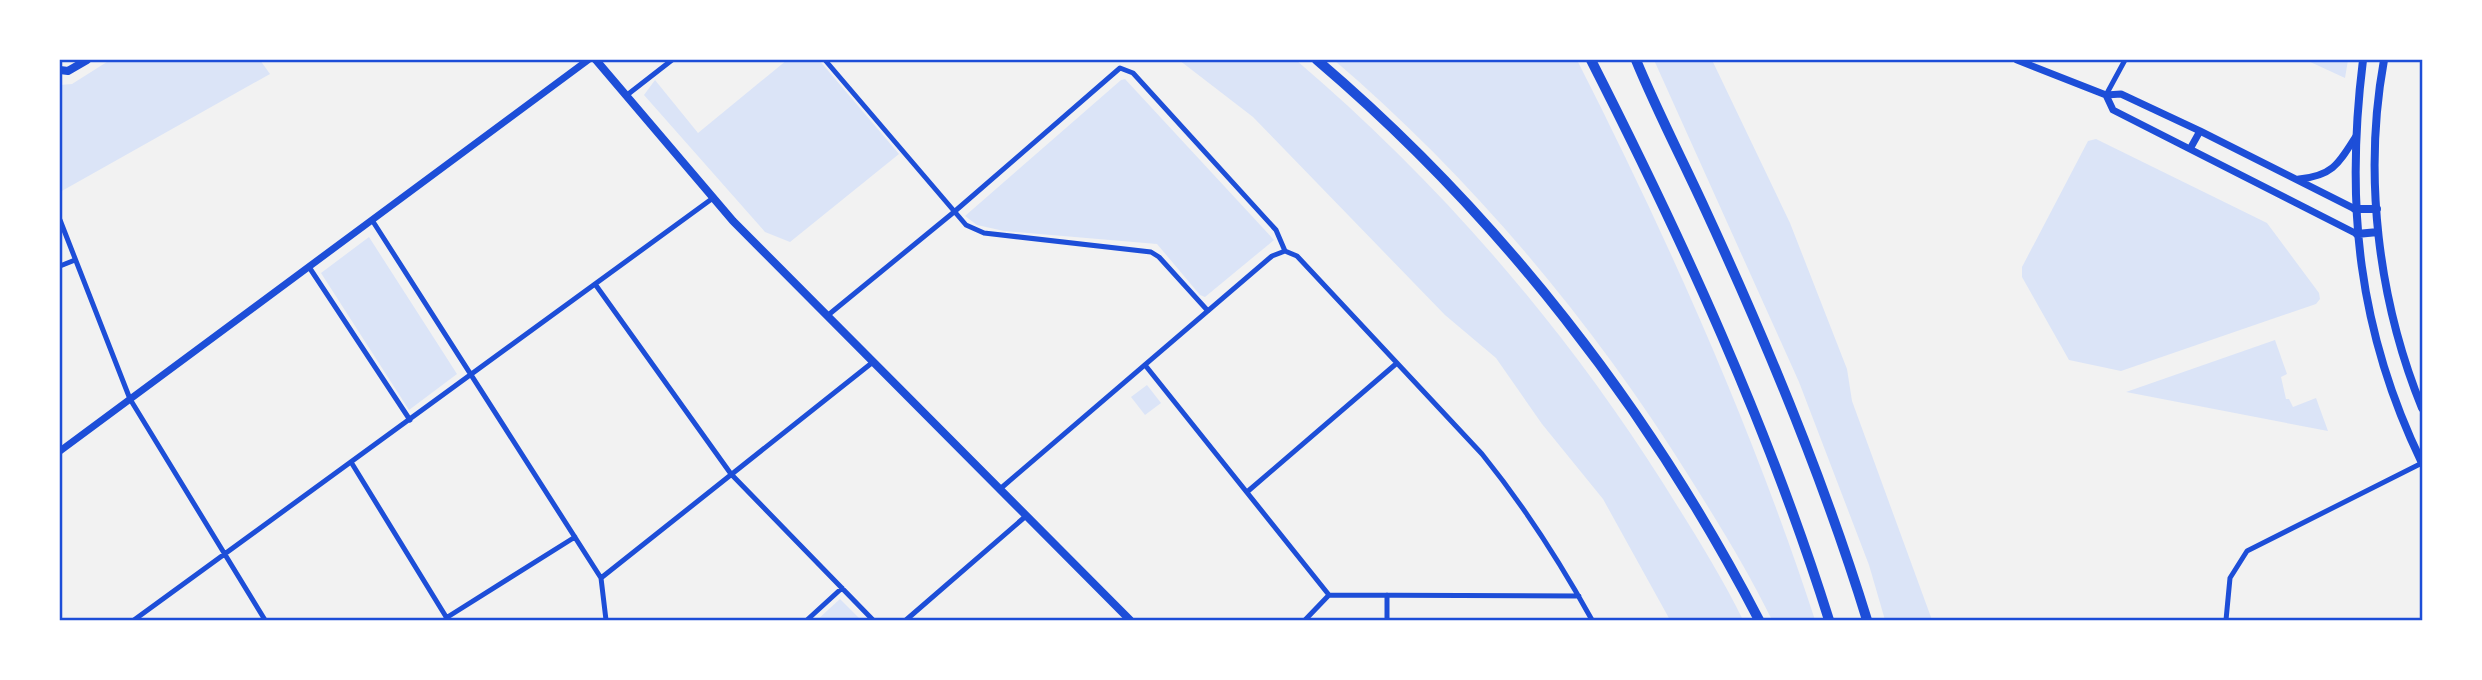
<svg xmlns="http://www.w3.org/2000/svg" width="2482" height="680" viewBox="0 0 2482 680" font-family="Karla,sans-serif">
	<style>
		.green { fill: #dbe4f7 }
		.lines { fill: none; stroke-linecap: round; stroke-linejoin: round }
		.minor { stroke: #1d4ed8; stroke-width: 5 }
		.tertiary { stroke: #1d4ed8; stroke-width: 7 }
		.secondary { stroke: #1d4ed8; stroke-width: 8 }
		.motorway { stroke: #1d4ed8; stroke-width: 10 }
		.neatline { fill: none; stroke: #1d4ed8; stroke-width: 2.5 }
	</style>
	<rect width="100%" height="100%" fill="#f2f2f2"/>
	<!-- green -->
	<path class="green" d="M110 60H260L270 74 60 192V85L72 84Z
		M787 60H819L899 154 790 242 765 232 644 95 655 80 698 133Z
		M1179 60H1296C1439 182 1562 324 1663 483 1691 528 1720 573 1743 620H1670L1603 499 1542 424 1496 358 1445 315 1253 117Z
		M1334 60H1577C1669 241 1752 427 1815 620H1772C1748 571 1719 524 1690 478 1593 322 1473 179 1334 60Z
		M1654 60H1712L1790 223 1847 369 1852 401 1932 620H1885L1869 565 1799 382Z
		M2306 60H2348L2345 78Z
		M1125 79 1274 240 1205 297 1200 295 1157 244 1004 231 977 225 965 216 1121 80Z
		M2096 139 2267 223 2319 293 2320 299 2316 304 2121 371 2069 360 2022 277V267L2088 141Z
		M369 237 457 374 409 410 321 273Z
		M2275 340 2287 374 2281 377 2286 399H2289L2293 407 2316 398 2328 431 2126 392Z
		M1147 385 1161 403 1145 415 1131 397Z
		M840 599 861 620H817Z"/>
	<g class="lines">
		<!-- minor -->
		<path class="minor" d="M825 60 966 225 984 233 1151 252 1159 257 1208 311
			M627 95 672 60
			M2106 95 2125 60
			M60 220 130 399 265 620
			M372 220 601 578 606 620
			M1285 251 1297 256 1482 454C1524 506 1560 562 1592 620
			M60 266 75 260
			M309 267 410 420
			M595 284 731 474 873 620
			M827 316 954 212 1120 68 1133 73 1276 230 1285 251
			M1145 365 1329 595
			M351 462 448 620
			M1000 489 1272 256 1285 251
			M1247 492 1397 363
			M601 578 873 362
			M1387 595V620
			M446 618 575 537
			M134 620 713 198
			M807 620 842 588
			M906 620 1026 516
			M1305 620 1329 595 1579 596
			M2226 620 2230 578 2247 551 2422 463"/>
		<!-- tertiary -->
		<path class="tertiary" d="M2017 60 2106 95 2121 94 2200 131 2355 209
			M2106 95 2113 110 2357 234
			M2190 149 2200 131
			M2299 179C2333 176 2339 163 2356 136
			M60 451 588 60"/>
		<!-- secondary -->
		<path class="secondary" d="M596 60 733 221 1130 620
			M2363 60C2345 204 2358 331 2422 463
			M2384 60C2363 175 2378 300 2422 408
			M60 70 68 71 87 60
			M2355 209H2377
			M2357 234 2378 232"/>
		<!-- motorway -->
		<path class="motorway" d="M1317 60C1499 215 1649 408 1759 620
			M1591 60C1683 241 1768 426 1829 620
			M1636 60C1657 111 1682 159 1705 209 1767 343 1824 480 1867 620"/>
	</g>
	<!-- border -->
	<rect width="2482" height="680" fill="none" stroke="#ffffff" stroke-width="122"/>
	<rect x="61" y="61" width="2360" height="558" class="neatline"/>
</svg>
